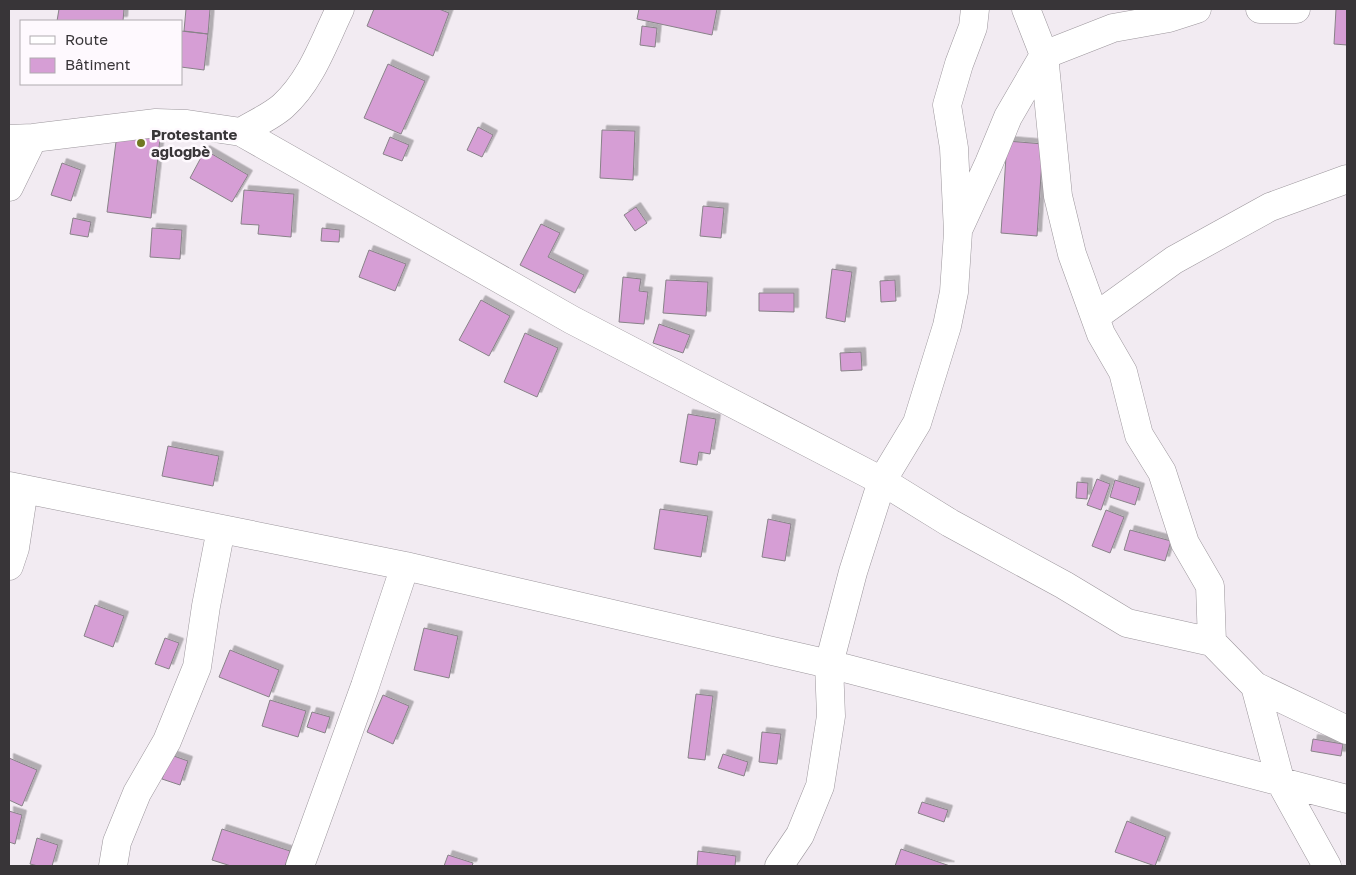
<svg xmlns="http://www.w3.org/2000/svg" width="1356" height="875" viewBox="0 0 1356 875" font-family="'Golos Text',sans-serif">
	<style>
		.building { fill: #d69ed5; stroke: #888288; filter: url(#shadow) }
		.lines { fill: none; stroke-linecap: round; stroke-linejoin: round }
		.minor-casing { stroke: #9c969c; stroke-width: 29 }
		.minor { stroke: #fff; stroke-width: 28 }
		.poi-dot { fill: #707822; stroke: #fef9fe; stroke-width: 2 }
		.labels { text-anchor: middle; dominant-baseline: central; stroke-width: 5; stroke-linejoin: round; paint-order: stroke }
		.poi-label { font-size: 15px; font-weight: bold; fill: #383538; stroke: #fef9fe; text-anchor: start }
	</style>
	<defs>
		<filter id="shadow"><feDropShadow dx="4.5" dy="-4.5" stdDeviation="0" flood-color="#0004"/></filter>
	</defs>
	<rect width="100%" height="100%" fill="#f2ebf2"/>
	<!-- building -->
	<path class="building" d="M59 9H124L123 21H57Z
		M186 9H210L208 34 184 31Z
		M374 9H439L449 13 433 56 367 26Z
		M639 9H717L712 35 637 19Z
		M1336 9H1347V45L1334 44Z
		M642 26 657 28 655 47 640 45Z
		M181 31 208 34 204 70 181 67Z
		M388 64 425 81 401 134 364 118Z
		M478 127 493 135 482 157 467 150Z
		M602 130 635 131 633 180 600 178Z
		M117 134 160 139 151 218 107 212Z
		M390 137 409 145 402 161 383 154Z
		M1007 141 1043 144 1037 236 1001 233Z
		M205 150 248 175 232 202 190 178Z
		M62 163 81 170 71 201 51 195Z
		M244 190 294 194 291 237 258 234 259 225 241 224Z
		M703 206 724 208 721 238 700 236Z
		M636 207 647 223 635 231 624 215Z
		M73 218 91 222 88 237 70 234Z
		M541 224 560 233 548 257 584 275 575 293 520 265Z
		M152 228 182 230 180 259 150 257Z
		M322 228 340 230 339 242 321 241Z
		M369 250 406 264 395 291 359 277Z
		M832 269 852 272 845 322 826 318Z
		M623 277 641 279 639 291 648 292 644 324 619 322Z
		M666 280 708 282 706 316 663 313Z
		M895 280 896 301 881 302 880 281Z
		M759 293H794V312L759 311Z
		M481 300 510 316 489 356 459 340Z
		M659 324 690 335 683 353 653 343Z
		M525 333 558 348 537 397 504 382Z
		M861 352 862 370 841 371 840 353Z
		M688 414 716 419 710 454 699 452 697 465 680 462Z
		M168 446 219 456 213 486 162 476Z
		M1097 479 1110 484 1101 510 1087 505Z
		M1115 480 1140 488 1135 505 1110 497Z
		M1077 482 1088 483 1087 499 1076 498Z
		M660 509 708 516 701 557 654 549Z
		M1106 510 1124 517 1110 553 1092 546Z
		M768 519 791 524 785 561 762 557Z
		M1130 530 1171 541 1165 561 1124 550Z
		M95 605 124 616 113 647 84 636Z
		M424 628 458 636 449 678 414 670Z
		M165 638 179 643 169 669 155 664Z
		M230 650 279 670 269 697 219 677Z
		M696 694 713 696 705 760 688 758Z
		M383 695 409 706 393 744 367 732Z
		M270 700 306 711 298 737 262 726Z
		M312 712 330 717 325 733 307 727Z
		M762 732 781 734 777 764 759 762Z
		M1313 739 1343 744 1341 756 1311 751Z
		M723 754 748 762 744 776 718 768Z
		M171 755 188 761 180 785 162 779Z
		M9 758 37 770 22 806 9 800Z
		M922 802 948 810 944 822 918 813Z
		M9 811 22 815 15 844 9 842Z
		M1127 821 1166 837 1155 866 1115 852Z
		M222 829 290 851 285 866H231L212 860Z
		M37 838 58 845 52 866H38L30 864Z
		M901 849 950 866H895Z
		M698 851 736 856 735 866H697Z
		M448 855 473 863 472 866H444Z"/>
	<g class="lines">
		<defs>
			<path id="minor" d="M1026 9 1044 55 1058 196 1072 254 1101 334 1123 372 1139 435 1162 472 1185 543 1210 586 1212 642
				M1260 9H1296
				M241 132C254 124 272 116 283 106 311 81 324 42 340 9
				M9 139 33 138 156 123 187 124 241 132 572 320 882 481 950 523 1064 585 1127 623 1212 642 1255 686 1347 730
				M9 187 33 138
				M960 226 989 163 1008 117 1044 55 1113 28 1169 18 1197 9
				M1095 317 1174 260 1270 207 1347 179
				M9 486 405 566 829 664 1347 799
				M9 566 15 548 24 489
				M1255 686 1281 783 1327 866
				M113 866 117 842 137 793 167 741 197 667 206 606 221 529
				M300 866 365 686 405 566
				M779 866 800 835 820 786 831 716 829 664 853 572 882 481 917 423 947 326 954 292 958 232 954 148 947 105 959 64 973 27 975 9"/>
		</defs>
		<!-- minor casing -->
		<use href="#minor" class="minor-casing"/>
		<!-- minor -->
		<use href="#minor" class="minor"/>
	</g>
	<!-- markers -->
	<circle class="poi-dot" cx="141" cy="143" r="5"/>
	<g class="labels">
		<!-- poi labels -->
		<g class="poi-label">
			<text x="151" y="134">Protestante<tspan x="151" dy="17">aglogbè</tspan></text>
		</g>
	</g>
	<!-- border -->
	<rect width="1356" height="875" fill="none" stroke="#383538" stroke-width="20"/>
	<!-- legend -->
	<rect x="20" y="20" width="162" height="65" fill="#fef9fe" stroke="#afabaf"/>
	<rect x="30" y="36" width="25" height="8" fill="#ffffff" stroke="#afabaf"/>
	<text x="65" y="45" font-size="15" fill="#383538">Route</text>
	<rect x="30" y="58" width="25" height="15" fill="#d69ed5" stroke="#afabaf"/>
	<text x="65" y="70" font-size="15" fill="#383538">Bâtiment</text>
</svg>
